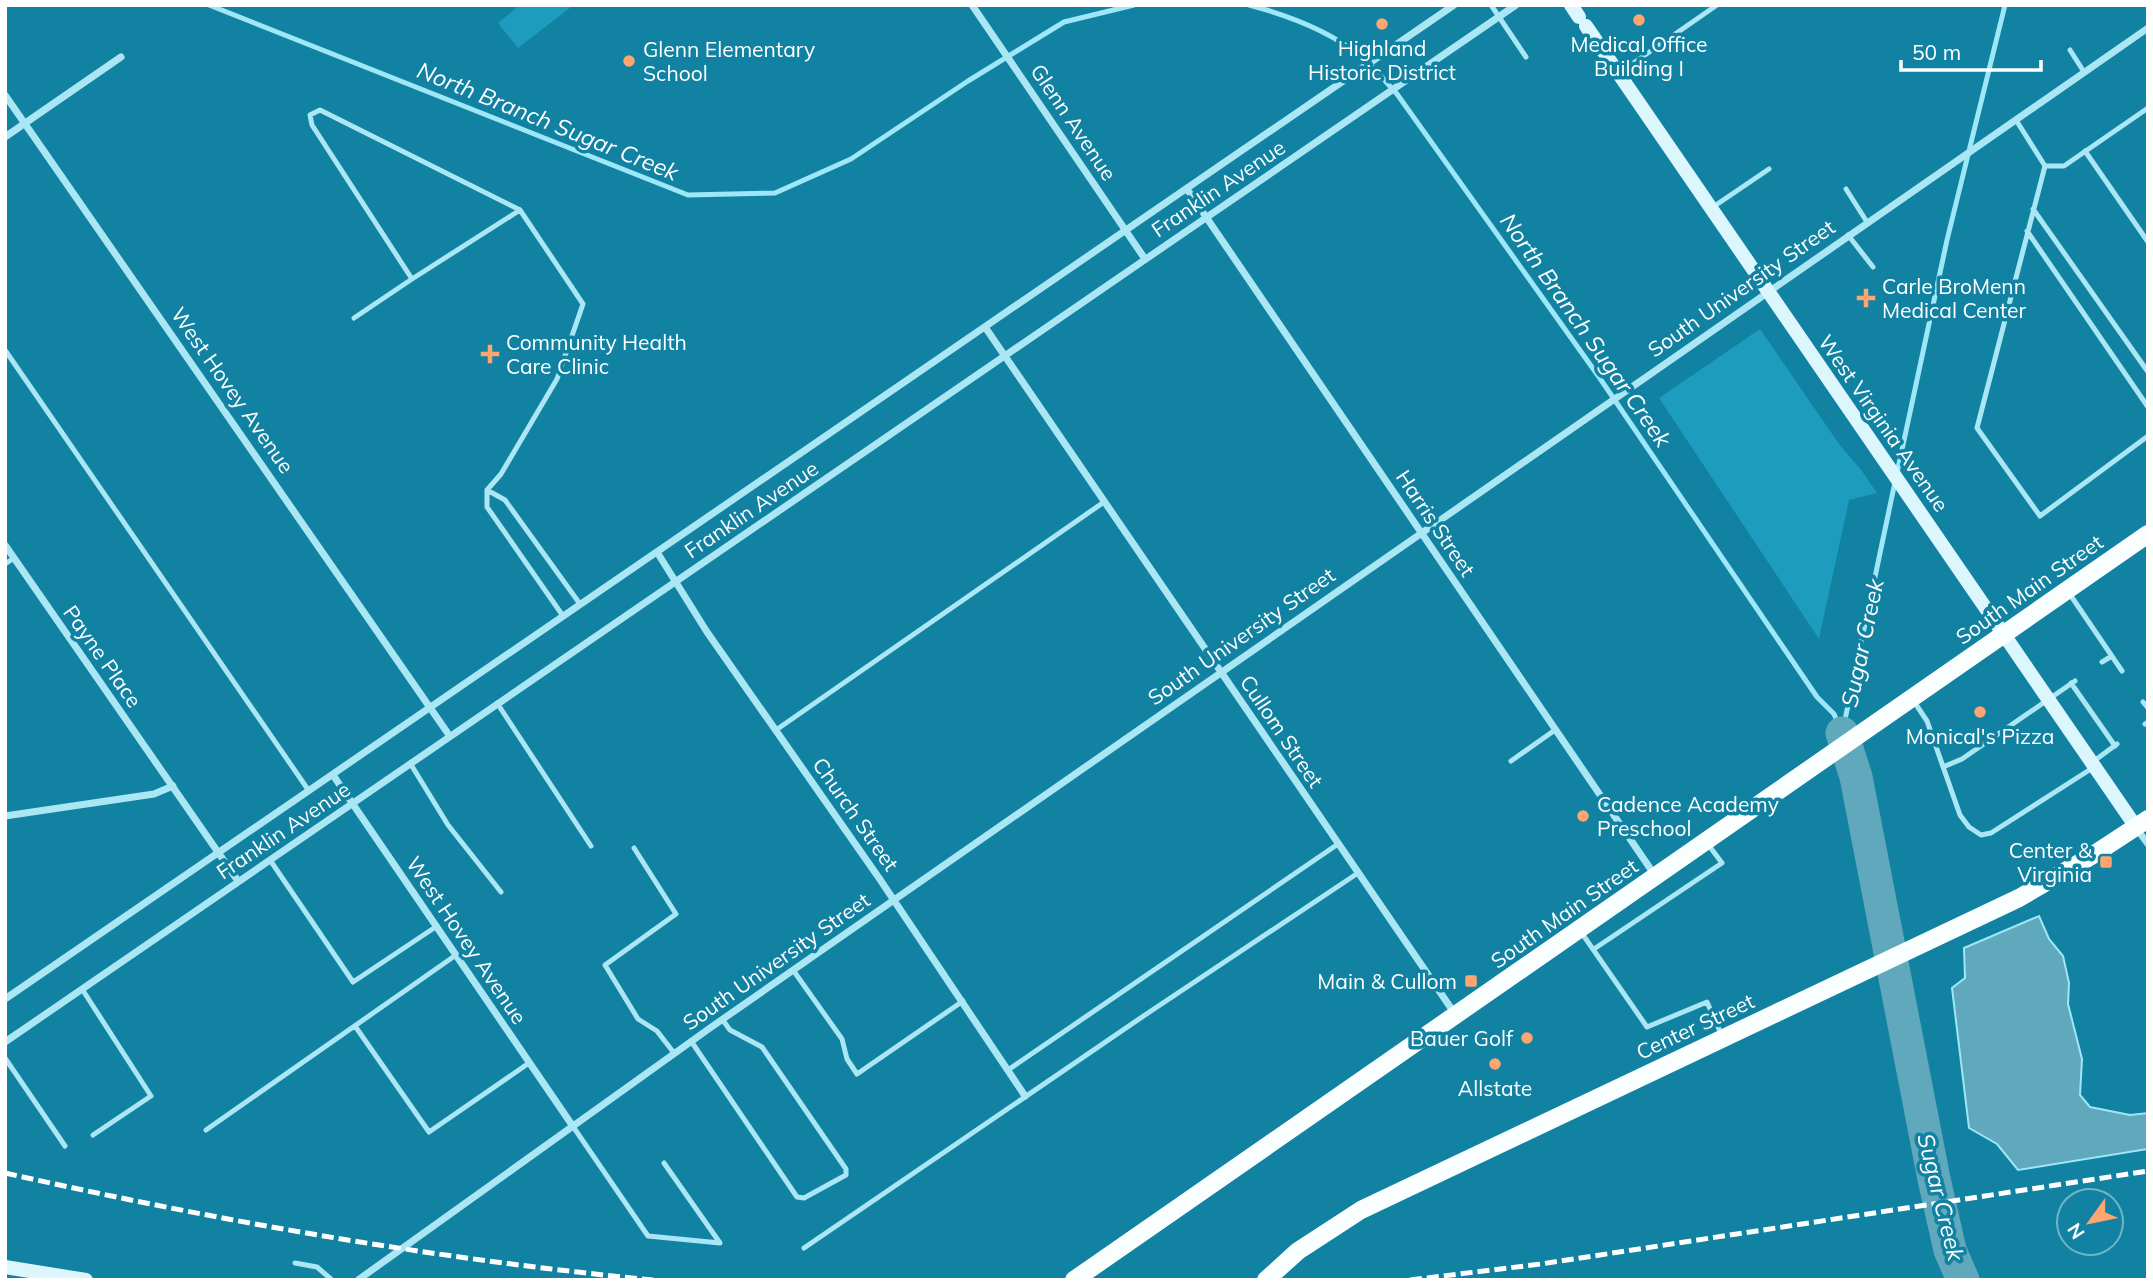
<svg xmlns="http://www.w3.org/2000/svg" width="2153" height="1285" viewBox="0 0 2153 1285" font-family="Mulish,sans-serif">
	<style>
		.green { fill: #1d9cbe }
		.water { fill: #60a8bc; stroke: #9de7f8; stroke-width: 2 }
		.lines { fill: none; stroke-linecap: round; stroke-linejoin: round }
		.stream { stroke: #9de7f8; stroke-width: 5 }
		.river { stroke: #60a8bc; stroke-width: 33 }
		.lane { stroke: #abe6f5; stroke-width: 5 }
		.street { stroke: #abe6f5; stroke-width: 7 }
		.secondary { stroke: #dcf6fe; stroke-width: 14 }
		.primary { stroke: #f9feff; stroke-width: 18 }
		.rail { stroke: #fff; stroke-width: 5; stroke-dasharray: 12 5; stroke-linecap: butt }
		.poi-dot { fill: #ffa56f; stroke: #1182a2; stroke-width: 2.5 }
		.labels { text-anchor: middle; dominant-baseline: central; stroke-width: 7; stroke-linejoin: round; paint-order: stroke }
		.poi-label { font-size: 21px; fill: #fff; stroke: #1182a2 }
		.street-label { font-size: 21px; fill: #fff; stroke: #1182a2 }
		.water-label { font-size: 23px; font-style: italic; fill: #fff; stroke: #1182a2 }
	</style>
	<rect width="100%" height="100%" fill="#1182a2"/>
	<!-- green -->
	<path class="green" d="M520 5H569L571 7 518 48 498 23Z
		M1760 329 1839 444 1862 471 1877 493 1849 500 1819 639 1659 398Z"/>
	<!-- water -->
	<path class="water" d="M2039 916 2049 939 2063 956 2069 983 2068 1004 2082 1059 2080 1095 2090 1107 2130 1115 2148 1113V1149L2018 1170 1997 1144 1969 1128 1952 988 1965 978 1964 948Z"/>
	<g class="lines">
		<!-- stream -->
		<path class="stream" d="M209 5 688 195 775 193 851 159 968 81 1064 22 1134 5
			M1249 5C1287 15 1328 30 1359 55 1373 66 1385 81 1397 94L1599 377 1817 697 1834 714 1842 733
			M1897 473 1947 240 2005 5
			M1843 729 1895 482"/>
		<!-- river -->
		<path class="river" d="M1842 733 1856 777 1934 1179 1950 1250 1963 1280"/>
		<!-- lane -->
		<path class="lane" d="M1491 5 1526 57
			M2070 50 2084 72
			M1619 73 1717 5
			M2148 108 2064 166H2045L1977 428 2040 516 2148 436
			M2016 120 2045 166
			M2085 151 2148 242
			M1846 189 1867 222
			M1713 207 1769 169
			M2033 209 2148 372
			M2027 231 2148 407
			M1848 235 1873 267
			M354 318 412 279
			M5 350 309 791
			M487 490 501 474 557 379 583 304 520 210 320 110 310 115 312 125 412 279 520 210
			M5 564 14 558
			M2069 593 2122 671
			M563 616 487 507V490L505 500 580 604
			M2102 662 2112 656
			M2071 683 2115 746
			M1913 700 1927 721 1960 815 1969 827 1981 835 1991 833 2094 767
			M2143 702 2148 708
			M497 703 591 846
			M2145 724 2148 722
			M776 730 1104 502
			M1511 761 1555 730
			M2094 761 2117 744
			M410 763 448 825 501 892
			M1943 767 1962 759 2075 681
			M634 848 676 914 605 965 638 1019 657 1031 674 1053
			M270 860 353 982 437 926
			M1581 932 1647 1027 1707 1002 1722 1036
			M1594 949 1722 863 1707 843
			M793 970 842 1039 847 1059 857 1074 963 1001
			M82 989 151 1096 93 1135
			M355 1026 429 1132 529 1063
			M691 1041 797 1197 804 1198 846 1175V1169L762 1047 730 1030 722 1019
			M5 1058 65 1146
			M1008 1070 1338 844
			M572 1125 648 1236 720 1243 664 1163
			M206 1130 456 955
			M804 1248 1145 1015 1358 873
			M295 1263 317 1267 332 1280"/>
		<!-- street -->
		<path class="street" d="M972 5 1145 259
			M5 95 449 735
			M5 137 121 57
			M1187 189 1656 877
			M985 327 1455 1014
			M5 545 238 881
			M657 552 707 632 879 878 1025 1096
			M333 775 572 1125
			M5 816 154 794 173 786
			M2136 828 2148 844
			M5 999 1454 5
			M5 1042 1516 5
			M358 1280 710 1028 2148 28"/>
		<!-- secondary -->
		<path class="secondary" d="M1571 5 1579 17
			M1586 26 2136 827
			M5 1267 86 1280"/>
		<!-- primary -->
		<path class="primary" d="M1074 1280 2148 534
			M1266 1280 1298 1251 1361 1210 2019 898 2093 855 2148 819"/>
		<!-- rail -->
		<path class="rail" d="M5 1173C219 1221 435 1259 653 1280
			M1410 1280 1541 1264 2148 1171"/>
	</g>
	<!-- markers -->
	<g class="poi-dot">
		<circle cx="1639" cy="20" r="7"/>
		<circle cx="1382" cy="24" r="7"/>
		<circle cx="629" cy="61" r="7"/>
		<path d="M1862.5 287.5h7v7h7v7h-7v7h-7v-7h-7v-7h7z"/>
		<path d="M486.5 343.5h7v7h7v7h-7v7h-7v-7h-7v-7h7z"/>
		<circle cx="1980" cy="712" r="7"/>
		<circle cx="1583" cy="816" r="7"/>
		<rect x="2099" y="855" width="14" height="14" rx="3.5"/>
		<rect x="1464" y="974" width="14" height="14" rx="3.5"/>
		<circle cx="1527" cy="1038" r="7"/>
		<circle cx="1495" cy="1064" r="7"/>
	</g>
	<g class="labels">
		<!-- poi labels -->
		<g class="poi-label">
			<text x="1639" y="44">Medical Office<tspan x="1639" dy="24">Building I</tspan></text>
			<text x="1382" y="48">Highland<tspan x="1382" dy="24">Historic District</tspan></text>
			<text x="643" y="49" text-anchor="start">Glenn Elementary<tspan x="643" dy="24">School</tspan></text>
			<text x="1882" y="286" text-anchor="start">Carle BroMenn<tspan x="1882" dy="24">Medical Center</tspan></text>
			<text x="506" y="342" text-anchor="start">Community Health<tspan x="506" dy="24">Care Clinic</tspan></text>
			<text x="1980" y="736">Monical's Pizza</text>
			<text x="1597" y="804" text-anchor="start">Cadence Academy<tspan x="1597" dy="24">Preschool</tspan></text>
			<text x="2092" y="850" text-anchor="end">Center &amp;<tspan x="2092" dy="24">Virginia</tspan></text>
			<text x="1457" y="981" text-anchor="end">Main &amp; Cullom</text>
			<text x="1513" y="1038" text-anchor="end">Bauer Golf</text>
			<text x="1495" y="1088">Allstate</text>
		</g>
		<!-- street labels -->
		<g class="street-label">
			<text transform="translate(1074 122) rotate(56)">Glenn Avenue</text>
			<text transform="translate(1218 188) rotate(-34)">Franklin Avenue</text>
			<text transform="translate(1741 288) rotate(-35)">South University Street</text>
			<text transform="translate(233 390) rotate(55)">West Hovey Avenue</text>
			<text transform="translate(1884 423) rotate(55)">West Virginia Avenue</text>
			<text transform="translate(751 509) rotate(-34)">Franklin Avenue</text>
			<text transform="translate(1436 523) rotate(56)">Harris Street</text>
			<text transform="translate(2029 589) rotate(-35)">South Main Street</text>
			<text transform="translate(1241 636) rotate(-35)">South University Street</text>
			<text transform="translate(103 656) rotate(55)">Payne Place</text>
			<text transform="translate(1282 731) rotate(56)">Cullom Street</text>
			<text transform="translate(856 814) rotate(55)">Church Street</text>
			<text transform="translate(283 830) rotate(-34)">Franklin Avenue</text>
			<text transform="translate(1564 913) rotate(-35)">South Main Street</text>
			<text transform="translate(467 940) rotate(56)">West Hovey Avenue</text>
			<text transform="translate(776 961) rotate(-35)">South University Street</text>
			<text transform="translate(1695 1026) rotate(-25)">Center Street</text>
		</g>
		<!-- water labels -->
		<g class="water-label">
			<text transform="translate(548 121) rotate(22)">North Branch Sugar Creek</text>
			<text transform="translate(1586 330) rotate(55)">North Branch Sugar Creek</text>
			<text transform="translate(1862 643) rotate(-78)">Sugar Creek</text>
			<text transform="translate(1941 1197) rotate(76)">Sugar Creek</text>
		</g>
	</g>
	<!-- border -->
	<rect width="2153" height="1285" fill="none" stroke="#ffffff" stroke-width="14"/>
	<!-- north arrow -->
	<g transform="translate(2090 1222) rotate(237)"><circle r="33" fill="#1182a2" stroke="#70b4c7" stroke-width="2"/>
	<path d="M0-5L12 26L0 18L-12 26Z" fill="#ffa56f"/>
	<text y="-10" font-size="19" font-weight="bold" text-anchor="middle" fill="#ffffff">N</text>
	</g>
	<!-- scale -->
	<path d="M1901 60v10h140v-10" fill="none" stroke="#ffffff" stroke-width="3.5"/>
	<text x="1912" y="60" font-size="21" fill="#ffffff" stroke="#1182a2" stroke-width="5" paint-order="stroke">50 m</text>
</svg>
